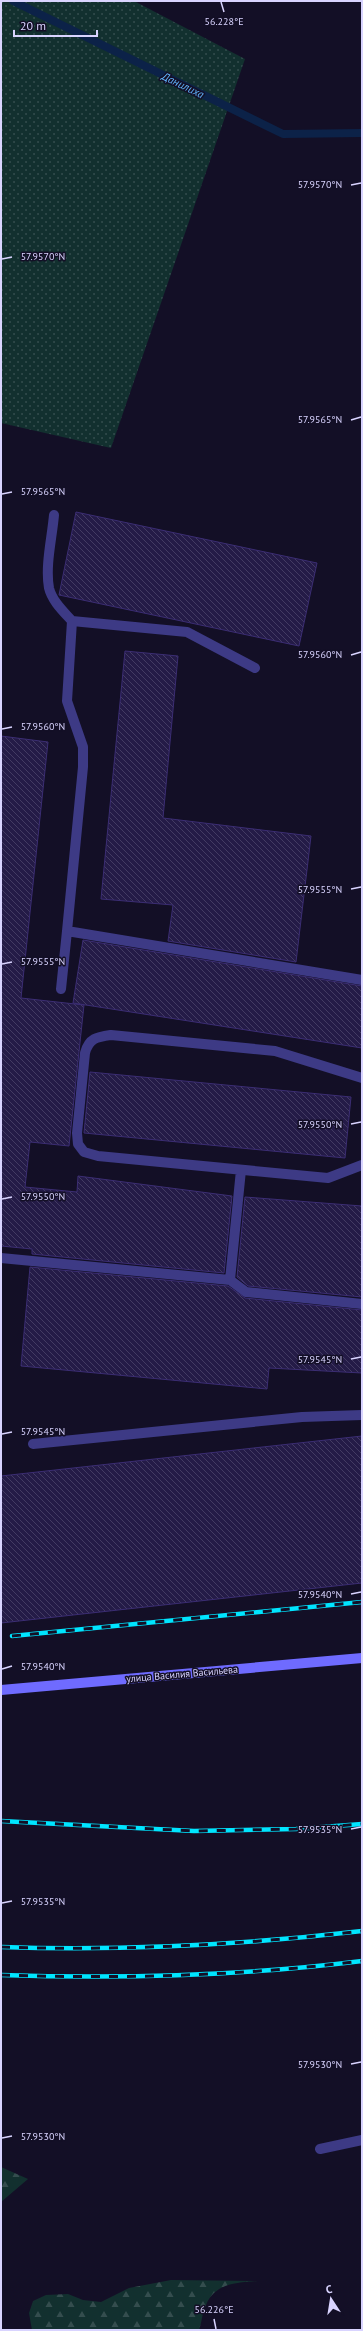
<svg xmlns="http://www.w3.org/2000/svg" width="363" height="2331" viewBox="0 0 363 2331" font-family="'PT Sans',sans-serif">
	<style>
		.forest { fill: url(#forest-firs) }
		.garden { fill: url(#garden-dots) }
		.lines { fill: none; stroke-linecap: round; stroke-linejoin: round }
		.stream { stroke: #0c2248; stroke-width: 8 }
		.building { fill: url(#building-back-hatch); stroke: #3b2d73 }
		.service { stroke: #3d3a85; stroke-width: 10 }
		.secondary { stroke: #6f6bff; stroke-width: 10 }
		.rail-casing { stroke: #00e5ff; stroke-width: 4.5 }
		.rail { stroke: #130f26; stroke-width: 3; stroke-dasharray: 9; stroke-linecap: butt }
		.ticks { fill: none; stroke: #d9d4ff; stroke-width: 1.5 }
		.labels { text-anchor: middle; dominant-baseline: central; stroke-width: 3; stroke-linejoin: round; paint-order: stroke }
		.street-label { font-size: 10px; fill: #d9d4ff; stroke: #130f26 }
		.water-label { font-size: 11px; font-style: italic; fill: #62b6ff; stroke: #130f26 }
		.ticks-label { font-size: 10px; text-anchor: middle; fill: #d9d4ff; stroke: #130f26; stroke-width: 3; stroke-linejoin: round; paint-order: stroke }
	</style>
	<defs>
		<pattern id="forest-firs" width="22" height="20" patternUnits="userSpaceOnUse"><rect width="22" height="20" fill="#12302f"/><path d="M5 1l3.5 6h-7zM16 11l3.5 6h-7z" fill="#344d4e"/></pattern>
		<pattern id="garden-dots" width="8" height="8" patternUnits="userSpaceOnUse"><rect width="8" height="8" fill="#12302f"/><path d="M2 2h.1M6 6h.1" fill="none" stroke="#344d4e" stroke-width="1.8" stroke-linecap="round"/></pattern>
		<pattern id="building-back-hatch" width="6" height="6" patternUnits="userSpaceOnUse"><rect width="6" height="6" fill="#241b47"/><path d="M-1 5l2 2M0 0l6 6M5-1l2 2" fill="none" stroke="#433b63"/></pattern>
	</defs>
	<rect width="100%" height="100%" fill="#130f26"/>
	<!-- forest -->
	<path class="forest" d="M1 2167 28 2179 1 2202Z
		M171 2280 257 2281C236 2283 215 2283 206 2305 202 2313 202 2322 199 2330H32L29 2313 33 2301 46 2295 68 2294 83 2300 101 2302 129 2288Z"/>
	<!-- garden -->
	<path class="garden" d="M1 1H134L245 59 111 448 1 423Z"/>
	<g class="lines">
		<!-- stream -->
		<path class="stream" d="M13 1 283 134 362 133"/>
	</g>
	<!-- building -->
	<path class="building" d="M76 512 317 563 299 646 59 595Z
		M125 651 178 656 163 818 311 836 296 962 168 941 173 905 101 899Z
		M1 736 48 742 21 998 84 1005 69 1146 30 1142 25 1187 77 1192 78 1176 232 1196 224 1273 32 1254V1249L1 1246Z
		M83 940 362 986V1048L73 1003Z
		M90 1072 351 1097 345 1158 84 1133Z
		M245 1197 362 1206V1297L248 1286 237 1277Z
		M30 1267 228 1286 245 1298 362 1310V1373L269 1368 267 1389 21 1366Z
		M362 1436V1583L1 1623V1476Z"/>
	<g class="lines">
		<!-- service -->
		<path class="service" d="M54 515C52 538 45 566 49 588 52 601 64 612 72 621L67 701 83 747V767L67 931 362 980
			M72 621 187 632 255 668
			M61 989 67 931
			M362 1078 275 1051 111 1035C97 1037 89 1038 85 1053L77 1133 78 1144 84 1152 98 1156 328 1178 362 1165
			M1 1258 230 1280 241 1170
			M230 1280 246 1292 362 1304
			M33 1444 302 1417 362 1415
			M320 2149 362 2140"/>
		<!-- secondary -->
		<path class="secondary" d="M1 1690 362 1658"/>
		<defs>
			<path id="rail" d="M12 1636 362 1602
				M1 1821 194 1831 296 1829 362 1824
				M1 1947C122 1951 242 1945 362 1931
				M1 1975C122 1979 242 1976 362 1961"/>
		</defs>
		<!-- rail casing -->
		<use href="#rail" class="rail-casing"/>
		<!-- rail -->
		<use href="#rail" class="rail"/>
	</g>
	<!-- ticks -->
	<path class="ticks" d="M221 2 224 12M351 185 361 183M2 259 12 257M351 420 361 417M2 494 12 492M351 655 361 652M2 729 12 727M351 889 361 887M2 964 12 962M351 1124 361 1122M2 1199 12 1197M351 1359 361 1357M2 1434 12 1432M351 1594 361 1592M2 1669 12 1666M351 1829 361 1827M2 1903 12 1901M351 2064 361 2062M2 2138 12 2136M214 2319 216 2329"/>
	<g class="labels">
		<!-- street labels -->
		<g class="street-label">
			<text transform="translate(182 1674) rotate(-5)">улица Василия Васильева</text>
		</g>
		<!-- water labels -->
		<g class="water-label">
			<text transform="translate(183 85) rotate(26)">Данилиха</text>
		</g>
	</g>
	<g class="ticks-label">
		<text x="224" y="25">56.228°E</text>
		<text x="320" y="188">57.9570°N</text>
		<text x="43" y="260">57.9570°N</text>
		<text x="320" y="423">57.9565°N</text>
		<text x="43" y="495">57.9565°N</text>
		<text x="320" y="658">57.9560°N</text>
		<text x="43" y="730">57.9560°N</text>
		<text x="320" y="893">57.9555°N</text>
		<text x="43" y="965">57.9555°N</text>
		<text x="320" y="1128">57.9550°N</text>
		<text x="43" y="1200">57.9550°N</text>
		<text x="320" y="1363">57.9545°N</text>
		<text x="43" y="1435">57.9545°N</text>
		<text x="320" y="1598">57.9540°N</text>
		<text x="43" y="1670">57.9540°N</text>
		<text x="320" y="1833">57.9535°N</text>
		<text x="43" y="1905">57.9535°N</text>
		<text x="320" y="2068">57.9530°N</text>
		<text x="43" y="2140">57.9530°N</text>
		<text x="214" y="2313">56.226°E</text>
	</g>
	<!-- border -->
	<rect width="363" height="2331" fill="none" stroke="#d9d4ff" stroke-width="4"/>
	<!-- north arrow -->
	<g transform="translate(331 2299) rotate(348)" stroke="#130f26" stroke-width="3" paint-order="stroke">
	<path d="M0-3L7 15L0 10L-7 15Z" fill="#d9d4ff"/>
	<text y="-6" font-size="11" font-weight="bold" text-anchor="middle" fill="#d9d4ff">С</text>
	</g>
	<!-- scale -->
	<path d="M14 30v6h83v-6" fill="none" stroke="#d9d4ff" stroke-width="2"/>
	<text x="20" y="30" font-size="12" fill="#d9d4ff" stroke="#130f26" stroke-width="3" paint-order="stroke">20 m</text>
</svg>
